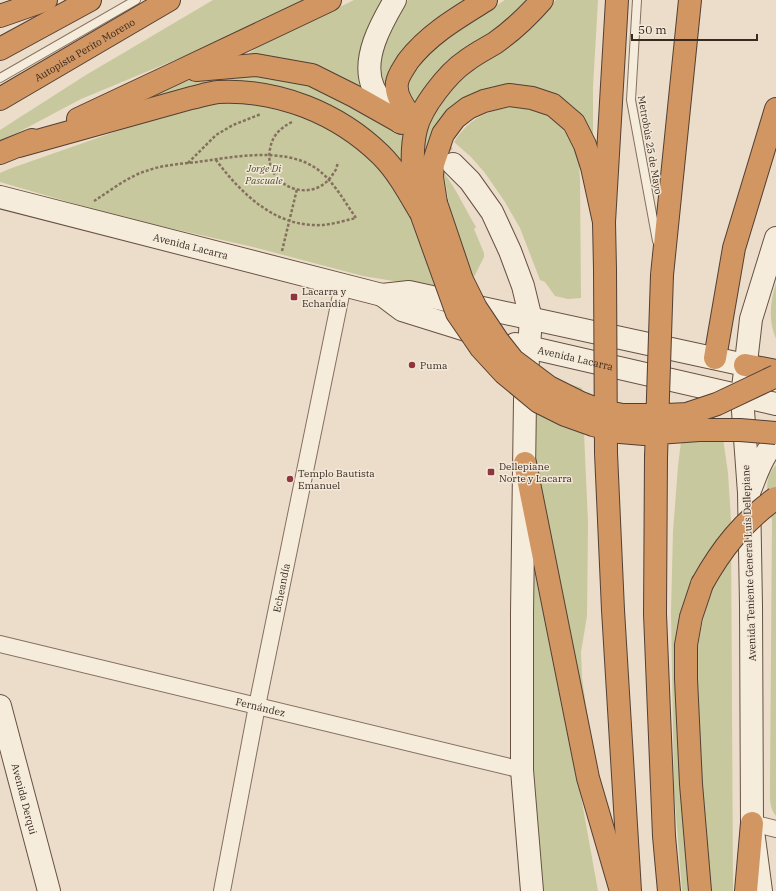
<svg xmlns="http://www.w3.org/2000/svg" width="776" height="891" viewBox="0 0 776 891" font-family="'IBM Plex Serif',serif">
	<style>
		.green { fill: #c7c89d }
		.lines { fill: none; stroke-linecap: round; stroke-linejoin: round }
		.secondary-tunnel { stroke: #c7b9a7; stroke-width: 22; stroke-dasharray: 22 11; stroke-linecap: butt }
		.lane-casing { stroke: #85705f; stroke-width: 10 }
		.street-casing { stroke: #85705f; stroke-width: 18 }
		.secondary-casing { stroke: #675142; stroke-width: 24 }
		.highway-casing { stroke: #543f33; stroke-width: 24 }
		.path { stroke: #85705f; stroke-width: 2.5; stroke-dasharray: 3 2; stroke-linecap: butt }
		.lane { stroke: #f6ecdb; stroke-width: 8 }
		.street { stroke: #f6ecdb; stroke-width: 16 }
		.secondary { stroke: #f6ecdb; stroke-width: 22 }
		.highway { stroke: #d19662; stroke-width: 22 }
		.highway-bridge-casing { stroke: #543f33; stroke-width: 24; stroke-linecap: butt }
		.highway-bridge { stroke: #d19662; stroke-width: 22 }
		.poi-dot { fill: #8f353e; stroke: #f3e8d8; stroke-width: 1.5 }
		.labels { text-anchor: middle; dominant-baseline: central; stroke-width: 3; stroke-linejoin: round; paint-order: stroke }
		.street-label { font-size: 10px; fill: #372a21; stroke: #f3e8d8 }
		.park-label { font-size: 10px; font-style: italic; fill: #4b522a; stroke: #f3e8d8 }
		.poi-label { font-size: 10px; fill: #372a21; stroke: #f3e8d8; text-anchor: start }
	</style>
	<rect width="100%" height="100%" fill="#ebddc9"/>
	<!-- green -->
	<path class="green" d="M213 0H319L81 99 0 142V130L86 75Z
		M354 0H386L360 56 358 76 360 91 250 56 249 53 260 46Z
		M408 0H471L387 84 385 90 378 65 385 37 396 17Z
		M505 0H529L506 22 459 54 404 161 400 164 375 136 354 119 331 106 288 89 265 85 211 83 189 87 157 97 156 93 189 80 203 76 275 74 338 95 404 90 414 70 442 40Z
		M556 0H598L593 87V139C588 130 584 118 578 111 559 90 528 90 502 86L425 161 421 160C425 131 434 111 450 87L538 18Z
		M221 102H242L269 105 301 114 357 146 378 166 398 192 411 219 449 205 444 173C457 190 465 209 476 227L474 229 484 253V257L473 279 457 286 434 285 393 281 363 276 253 247 117 216 0 182V173L9 169 143 122 207 105Z
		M510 107C515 107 521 106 526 107 550 112 571 132 578 156 580 163 579 171 580 178L581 298 568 299 555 296 545 282 540 280 520 228 505 202 485 173 471 157 454 142C469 119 484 112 510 107Z
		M776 283V339C768 319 770 303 776 283Z
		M546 377 582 388 588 522 587 616 581 652 582 678 590 734 532 458 537 381Z
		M686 401 701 403 715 418 723 438 728 473 731 520 733 891H708L696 666C698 639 703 614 713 588L694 582 679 729 680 775 688 891H682L674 790 671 612 673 532 678 466Z
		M776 465V816C769 808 770 797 770 787L772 520C769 502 761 480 776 465Z
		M532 573 535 574 574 758 598 891H541L533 788 531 698Z"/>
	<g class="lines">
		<!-- secondary-tunnel -->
		<path class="secondary-tunnel" d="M402 123 426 138 451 162"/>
		<defs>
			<path id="lane" d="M637 0 631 100 657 241
				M0 78 136 0"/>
			<g id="street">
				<path id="s1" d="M0 644 522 770"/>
				<path d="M752 823 776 829"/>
				<path id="s2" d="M222 891 257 706 343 285"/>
			</g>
			<g id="secondary">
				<path d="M395 0C381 24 361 59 373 87 378 100 391 111 400 122"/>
				<path d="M453 164 470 181 492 212 510 251 523 286 531 319 525 400 522 613V770L532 891"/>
				<path id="s3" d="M0 197 382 295 409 292 745 365"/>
				<path d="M382 295 402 310 482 335"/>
				<path id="s4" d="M515 344 776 404"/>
				<path d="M750 490C756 476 763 451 776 443"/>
				<path id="s5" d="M0 706 49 891"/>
				<path d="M761 891 752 823 751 605 749 493 742 397 751 319 776 238"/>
			</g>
			<g id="highway">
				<path d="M0 16 46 0"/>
				<path d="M0 49 90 0"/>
				<path d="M196 70 256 65 312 75 354 96 402 123"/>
				<path id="s6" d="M0 99 169 0"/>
				<path d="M409 114C403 106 395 94 397 83 398 75 404 68 408 61 429 34 457 18 486 0"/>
				<path d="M78 119 178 72 330 0"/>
				<path d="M19 146 191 98C200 96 209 93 218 92 278 89 338 113 381 155 397 171 408 191 419 210"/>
				<path d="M0 153 32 140"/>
				<path d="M418 201C413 177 410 153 416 129 421 107 448 73 466 61 475 54 485 49 495 43 512 31 528 16 542 0"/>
				<path d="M436 203 432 177 433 164 443 134 455 118 468 108 484 101 509 95 532 98 553 105 574 123 585 145 592 167 604 222"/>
				<path d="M605 269 604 222 617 0"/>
				<path d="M662 275 690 0"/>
				<path d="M715 358 734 248 776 109"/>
				<path d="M745 365 776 371"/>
				<path d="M606 453 613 610 630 891"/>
				<path d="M656 457 655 614 664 836 669 891"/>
				<path d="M525 463 588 778 621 891"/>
				<path d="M700 891 691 784 686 679V645L691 617 702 584"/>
				<path d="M746 891 752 823"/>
			</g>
		</defs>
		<!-- lane casing -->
		<use href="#lane" class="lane-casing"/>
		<!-- street casing -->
		<use href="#street" class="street-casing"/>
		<!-- secondary casing -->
		<use href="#secondary" class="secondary-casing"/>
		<!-- highway casing -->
		<use href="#highway" class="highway-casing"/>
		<!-- path -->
		<path class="path" d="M292 122C280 128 272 136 270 149 263 187 313 206 333 174 336 171 337 166 338 162
			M188 163 216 135 233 125 261 114
			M94 201C110 191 127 177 146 171 162 165 180 164 197 162 233 157 282 147 314 167 332 178 344 201 356 218 343 221 328 226 314 225 272 224 240 192 216 160
			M282 251 297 189"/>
		<!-- lane -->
		<use href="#lane" class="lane"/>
		<!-- street -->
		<use href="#street" class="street"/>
		<!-- secondary -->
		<use href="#secondary" class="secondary"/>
		<!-- highway -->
		<use href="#highway" class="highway"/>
		<defs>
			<path id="highway-bridge" d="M436 203 462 280 476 308 498 341 513 360 549 387 581 403 599 410 622 415H667L687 414 717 404 776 376
				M421 213 457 313 481 348 504 373 539 402 565 415 593 425 620 432 644 434 699 430H740L776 433
				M605 269 606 453
				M656 457 662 275
				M702 584C722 548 743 522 776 498"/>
		</defs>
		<!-- highway-bridge casing -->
		<use href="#highway-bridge" class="highway-bridge-casing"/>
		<!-- highway-bridge -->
		<use href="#highway-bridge" class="highway-bridge"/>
	</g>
	<!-- markers -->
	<g class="poi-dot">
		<rect x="290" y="293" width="8" height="8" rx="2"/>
		<circle cx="412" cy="365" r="4"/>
		<rect x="487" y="468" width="8" height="8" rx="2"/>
		<circle cx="290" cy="479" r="4"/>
	</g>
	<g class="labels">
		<!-- street labels -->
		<g class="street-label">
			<text stroke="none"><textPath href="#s6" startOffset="98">Autopista Perito Moreno</textPath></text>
			<text transform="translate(650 145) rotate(80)">Metrobús 25 de Mayo</text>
			<text stroke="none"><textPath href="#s3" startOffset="197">Avenida Lacarra</textPath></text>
			<text stroke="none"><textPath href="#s4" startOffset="62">Avenida Lacarra</textPath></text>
			<text transform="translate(749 563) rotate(-92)">Avenida Teniente General Luís Dellepiane</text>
			<text stroke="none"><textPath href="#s2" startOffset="309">Echeandía</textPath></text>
			<text stroke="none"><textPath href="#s1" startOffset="268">Fernández</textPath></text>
			<text stroke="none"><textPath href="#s5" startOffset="96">Avenida Derqui</textPath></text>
		</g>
		<!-- park labels -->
		<g class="park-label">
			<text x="264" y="168">Jorge Di<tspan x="264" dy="12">Pascuale</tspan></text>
		</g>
		<!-- poi labels -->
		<g class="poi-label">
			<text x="302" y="291">Lacarra y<tspan x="302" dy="12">Echandía</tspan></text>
			<text x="420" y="365">Puma</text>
			<text x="499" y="466">Dellepiane<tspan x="499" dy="12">Norte y Lacarra</tspan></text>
			<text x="298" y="473">Templo Bautista<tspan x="298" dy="12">Emanuel</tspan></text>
		</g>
	</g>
	<!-- scale -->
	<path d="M632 34v6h125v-6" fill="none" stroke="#372a21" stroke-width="2"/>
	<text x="638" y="34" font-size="12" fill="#372a21" stroke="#f3e8d8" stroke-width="3" paint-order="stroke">50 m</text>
</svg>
